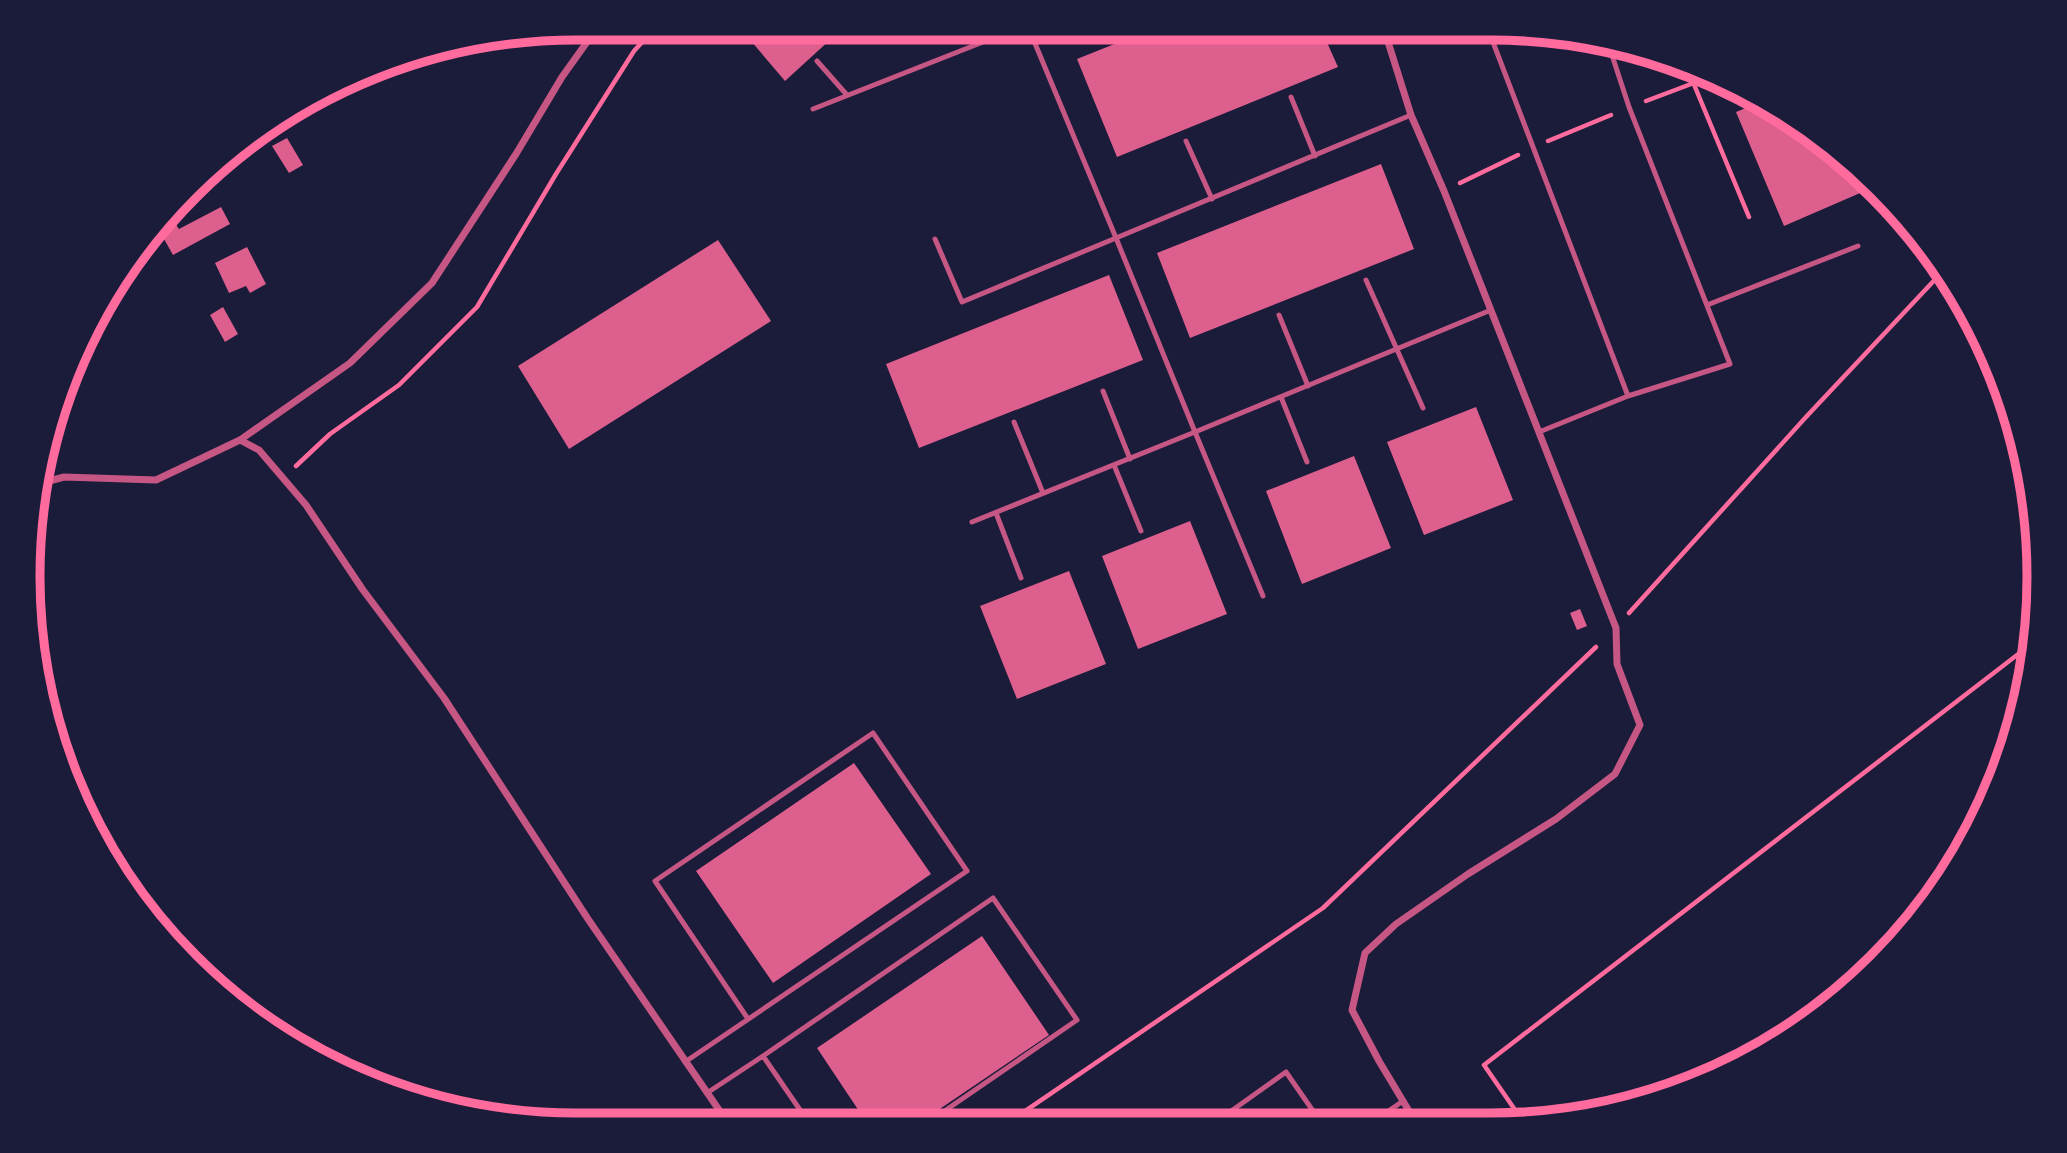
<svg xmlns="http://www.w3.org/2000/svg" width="2067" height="1153" viewBox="0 0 2067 1153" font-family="'PT Sans Narrow',sans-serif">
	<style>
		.building { fill: #dd5f8e }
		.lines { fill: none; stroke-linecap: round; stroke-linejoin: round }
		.path { stroke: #ff6b9d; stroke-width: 4.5 }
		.service { stroke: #c65784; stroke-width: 5 }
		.minor { stroke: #c65784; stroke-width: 7 }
		.rim { fill: none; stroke: #ff6b9d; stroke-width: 9 }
	</style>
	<rect width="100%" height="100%" fill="#1b1b3a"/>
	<!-- building -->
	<path class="building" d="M740 28H843L785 81Z
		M1152 29H1321L1338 67 1117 157 1077 59Z
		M1763 101 1852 164 1874 187 1784 226 1736 112Z
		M287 138 303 165 289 173 272 146Z
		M1381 164 1414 249 1190 338 1157 253Z
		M221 207 230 224 173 255 159 230 165 224 173 220 179 229Z
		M718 240 771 321 569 449 518 366Z
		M247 247 266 284 250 293 246 286 229 293 215 263Z
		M1109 275 1143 360 919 448 886 364Z
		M223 307 238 334 225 342 210 315Z
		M1476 407 1513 500 1424 535 1387 442Z
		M1354 456 1391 548 1302 584 1266 491Z
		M1190 521 1227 614 1138 649 1102 556Z
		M1069 571 1106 664 1017 699 980 606Z
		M1580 609 1587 626 1577 630 1570 613Z
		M854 763 931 874 773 983 696 871Z
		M982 936 1049 1035 919 1123H867L817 1048Z"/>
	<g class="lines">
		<!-- path -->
		<path class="path" d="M1688 70 1749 217
			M1646 101 1707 78
			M1548 141 1611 115
			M1460 183 1518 155
			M296 466 330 434 399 385 477 307 556 174 634 51 655 28
			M1629 613 1806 417 1943 271
			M1522 1120 1484 1065 2034 642
			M1009 1122 1323 908 1596 647"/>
		<!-- service -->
		<path class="service" d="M980 28 990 39
			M1029 29 1116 238 1411 115
			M1488 29 1628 396 1730 364 1629 107 1608 43
			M817 61 847 95
			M1291 97 1315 156
			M813 109 1016 29
			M1186 141 1212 199
			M935 239 962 302 1116 238 1195 432 1491 310
			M1366 280 1423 408
			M1707 305 1858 246
			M1279 315 1308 386
			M1103 391 1130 459
			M1281 397 1307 462
			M1014 422 1043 493
			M1539 432 1628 396
			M1114 465 1141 531
			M996 513 1021 578
			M972 522 1195 432 1263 596
			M685 1062 967 871 873 733 655 881 748 1019
			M707 1093 763 1056
			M1232 1121 1227 1114 1286 1072 1320 1121
			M1374 1121 1403 1101
			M809 1123 763 1056 993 898 1077 1020 927 1123"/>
		<!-- minor -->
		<path class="minor" d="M1384 29 1411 115 1444 191 1616 628 1617 664 1640 725 1615 774 1556 819 1468 874 1396 924 1365 953 1352 1010 1379 1061 1415 1121
			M240 440 259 450 306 505 363 590 444 698 588 919 728 1123
			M42 483 64 477 156 480 240 440 350 363 432 283 516 154 562 77 597 28"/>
	</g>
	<!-- crop -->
	<path d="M0 0H2067V1153H0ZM576 40H1491A536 536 0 0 1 2027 576V577A536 536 0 0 1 1491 1113H576A536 536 0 0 1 40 577V576A536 536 0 0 1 576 40Z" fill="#1b1b3a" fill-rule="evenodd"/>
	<path class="rim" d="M576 40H1491A536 536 0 0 1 2027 576V577A536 536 0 0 1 1491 1113H576A536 536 0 0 1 40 577V576A536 536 0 0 1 576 40Z"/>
</svg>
